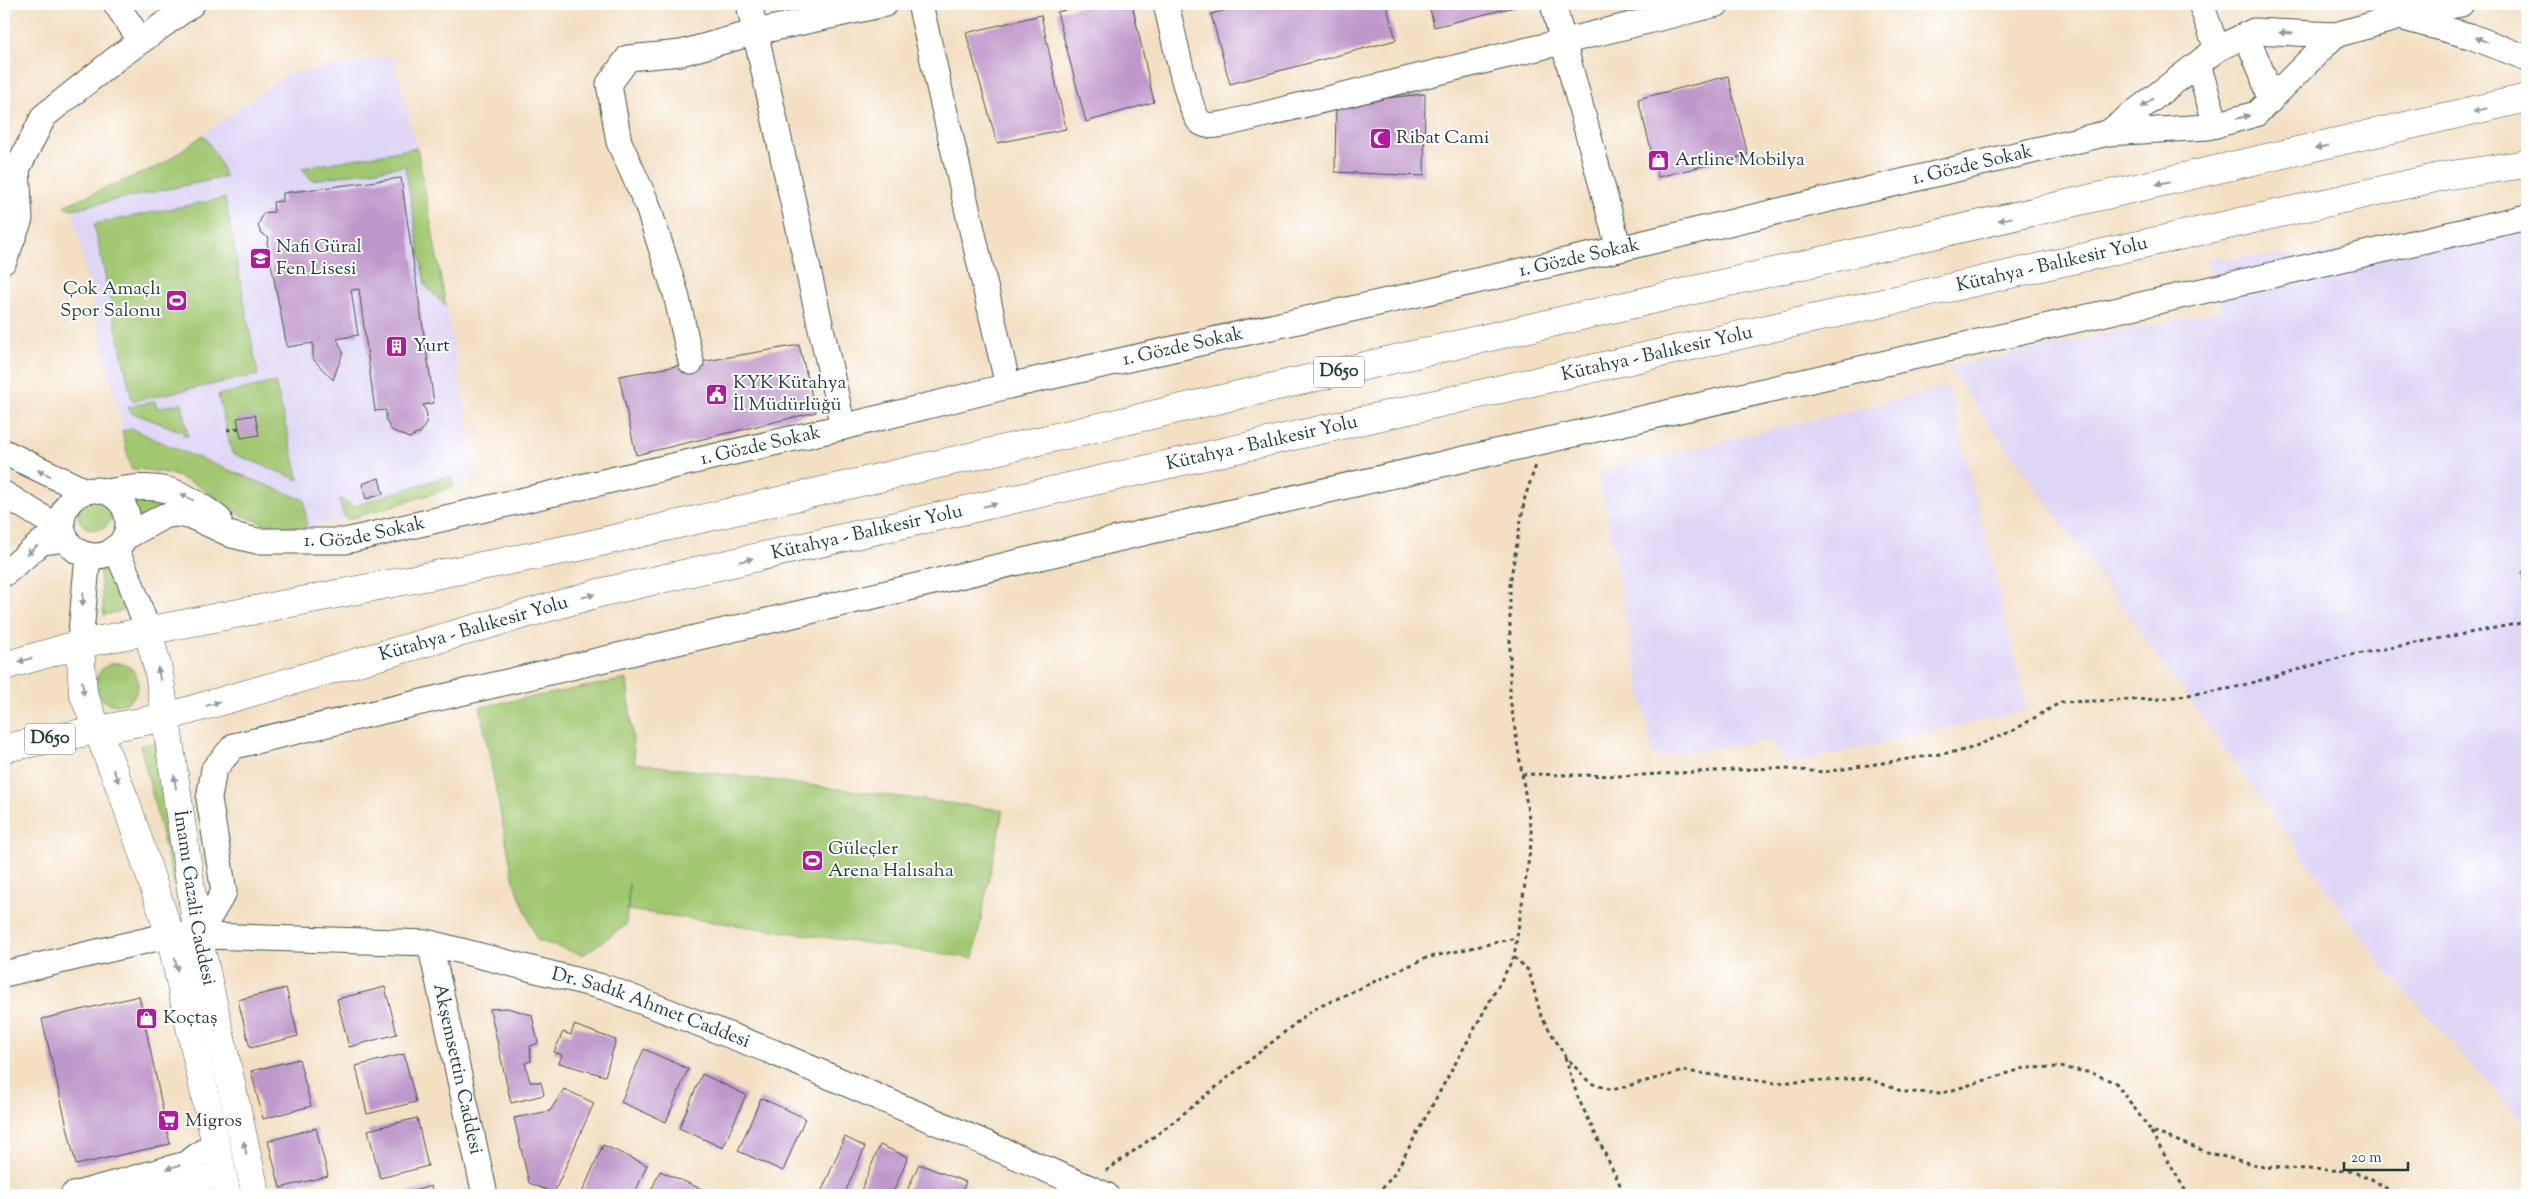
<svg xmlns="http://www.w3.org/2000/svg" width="2531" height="1199" viewBox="0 0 2531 1199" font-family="'Sorts Mill Goudy',serif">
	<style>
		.built { fill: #dfd5f5 }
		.green { fill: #a2c771; stroke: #608252 }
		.building { fill: #bf98cb }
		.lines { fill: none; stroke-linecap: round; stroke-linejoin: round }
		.minor-casing { stroke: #3f5549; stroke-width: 27 }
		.major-casing { stroke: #3f5549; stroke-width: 29 }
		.highway-casing { stroke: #3f5549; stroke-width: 29 }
		.path { stroke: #3f5549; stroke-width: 3; stroke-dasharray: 4 4; stroke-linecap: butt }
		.minor { stroke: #fff; stroke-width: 25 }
		.major { stroke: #fff; stroke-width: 28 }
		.highway { stroke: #fff; stroke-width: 28 }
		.oneway { fill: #8f9e9a }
		.labels { text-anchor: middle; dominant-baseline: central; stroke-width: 4; stroke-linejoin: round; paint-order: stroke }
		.shield { fill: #fff; stroke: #627771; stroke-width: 1 }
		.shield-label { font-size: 18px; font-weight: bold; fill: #1f3d34 }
		.poi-label { font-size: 19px; fill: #1f3d34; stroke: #fff; text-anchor: start }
		.street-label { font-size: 19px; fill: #1f3d34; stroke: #fff }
	</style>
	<rect width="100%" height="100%" fill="#fff"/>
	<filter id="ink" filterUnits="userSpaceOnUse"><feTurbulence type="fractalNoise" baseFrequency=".02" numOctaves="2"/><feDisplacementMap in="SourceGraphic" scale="10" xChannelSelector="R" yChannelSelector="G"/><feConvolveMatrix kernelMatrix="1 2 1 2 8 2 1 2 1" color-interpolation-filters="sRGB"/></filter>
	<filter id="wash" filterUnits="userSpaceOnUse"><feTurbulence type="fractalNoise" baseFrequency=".0096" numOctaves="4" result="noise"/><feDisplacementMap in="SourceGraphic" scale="20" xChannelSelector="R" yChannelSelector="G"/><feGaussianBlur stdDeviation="1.12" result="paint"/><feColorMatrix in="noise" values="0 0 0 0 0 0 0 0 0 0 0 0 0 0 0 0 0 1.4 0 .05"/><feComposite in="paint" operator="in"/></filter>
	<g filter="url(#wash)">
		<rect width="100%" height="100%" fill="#f3dfc2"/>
		<!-- built -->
		<path class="built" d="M393 56 417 148 478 479 347 520 301 527 276 526 251 519 227 507 207 491 184 478 158 470 131 469 72 209 63 206 161 165 286 74Z
			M2527 231V1127L2380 963 1948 367 2221 311 2206 259 2325 253Z
			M1949 387 2028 710 1786 765 1771 741 1653 757 1598 471Z"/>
		<!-- green -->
		<path class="green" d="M203 135 215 153 226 177 72 209 63 206 161 165Z
			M416 148H417L446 307 425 285 405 166 312 180 302 168Z
			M225 198 258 375 132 401 94 224Z
			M275 382 299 480 232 453 218 395Z
			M155 401 157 408 182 403 188 436H184L183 432 130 412 128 407Z
			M132 429 174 448 304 500 307 526C279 529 249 522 226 506 212 496 200 485 184 479 166 471 150 470 131 469L122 431Z
			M443 477 451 478 454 487 347 520 344 517 339 499 354 506Z
			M78 513a17 17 0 1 1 34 0a17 17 0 1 1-34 0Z
			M129 500 147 502 163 510 133 526Z
			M105 566 124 610 104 615 99 567Z
			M96 684a21 21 0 1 1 42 0a21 21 0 1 1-42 0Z
			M627 679 635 763 1003 810 973 958 628 910 629 883 626 925 583 955 537 940 514 882 480 707Z
			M158 742 180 908 140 745Z"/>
		<g id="blocks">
			<!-- building -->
			<path class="building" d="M1089 4H1132L1154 102 1086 122 1057 12Z
				M1249 4H1386L1396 40 1230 84 1211 14Z
				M1429 4H1526L1434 27Z
				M1041 15 1066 129 997 143 966 33Z
				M1728 76 1748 155 1658 177 1638 99Z
				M1425 94 1424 176 1335 172 1336 103Z
				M401 178 434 403 423 405 427 414 426 423 421 432 409 438 391 430 386 420V410L375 411 359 289 351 290 358 335 337 339 343 352 333 380 313 359V343L287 347 267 242 269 238 261 233 258 226 263 213 274 212 273 202 283 201V193Z
				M799 345 816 412 636 455 619 376Z
				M255 415 259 435 241 438 237 418Z
				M379 478 383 494 366 499 362 484Z
				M2527 571V591L2524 592 2522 572Z
				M385 987 397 1034 349 1047 337 999Z
				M286 988 298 1036 250 1048 238 1000Z
				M139 996 170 1144 76 1165 42 1019Z
				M507 1008 532 1015 538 1043 530 1046 531 1061 525 1063 530 1082H541L544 1095 511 1103 490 1009Z
				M574 1025 616 1040 605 1076 559 1063 562 1055 554 1052 563 1032 571 1035Z
				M644 1049 688 1069 666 1122 621 1102Z
				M404 1054 416 1102 367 1114 356 1066Z
				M299 1059 311 1106 263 1119 251 1071Z
				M702 1074 746 1095 723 1148 679 1128Z
				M564 1089 594 1103 554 1193 529 1183 514 1118 550 1111Z
				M761 1098 805 1118 783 1171 738 1151Z
				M417 1118 428 1166 380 1178 368 1130Z
				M316 1128 328 1176 280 1188 268 1141Z
				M845 1137 865 1147 844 1195H820Z
				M603 1145 647 1165 634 1195H581Z
				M880 1145 908 1157 892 1195H859Z
				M919 1164 966 1182 960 1195H905Z
				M660 1171 704 1190 702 1195H649Z
				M431 1186 433 1195H398Z"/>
		</g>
	</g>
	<g filter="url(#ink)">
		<use href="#blocks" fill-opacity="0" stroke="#3f5549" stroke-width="1"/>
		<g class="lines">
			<defs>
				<g id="minor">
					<path d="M116 4 141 41"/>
					<path d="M749 4 843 427"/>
					<path d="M920 4 1008 386"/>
					<path d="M1166 4C1171 24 1188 109 1199 121 1206 128 1216 125 1225 124L1717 4"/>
					<path d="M1553 4 1619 249"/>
					<path d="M2201 4 2217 49"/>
					<path d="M2405 15 2461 4"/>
					<path d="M2246 35 2262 73 2270 101"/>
					<path d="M2198 64 2216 125"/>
					<path d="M2108 133 2217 49 2254 31 2335 35 2400 17 2470 36 2527 58"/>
					<path d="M4 261 20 219 17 169 44 116 117 58 192 4"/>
					<path d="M691 362 676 294 647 204 619 142 609 84 628 58 681 53 756 32 885 4"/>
					<path d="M4 452 85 491"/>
					<circle cx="95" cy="523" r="33"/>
					<path d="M107 492C158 482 177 487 219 519"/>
					<path d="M4 494 63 530"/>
					<path id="s1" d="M124 538 164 516 176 514 193 517 232 535 257 541H345L843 427 1008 386 1619 249 2108 133 2208 127 2256 114 2335 35"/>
					<path d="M115 548 130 581 148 631"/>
					<path d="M4 574 42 542 66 539"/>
					<path d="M80 644 88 555"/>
					<path d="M198 936 224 892 209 799 214 769 234 746 1232 512 2527 217"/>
					<path id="s2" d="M430 943 485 1195"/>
					<path id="s3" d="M4 974 170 935 430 943 607 988 773 1052 1106 1195"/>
					<path d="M73 1195 186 1164 215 1143"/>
					<path d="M152 1195 186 1182 222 1175"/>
				</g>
				<g id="major">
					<path id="s4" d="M148 631 159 673 198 936 256 1195"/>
					<path d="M80 644 83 693 125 800 170 935 227 1195"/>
				</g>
				<g id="highway">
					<path d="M4 666 80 644 579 547 2527 98"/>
					<path id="s5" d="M4 748 166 717 599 593 2444 176 2527 164"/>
				</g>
			</defs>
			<!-- minor casing -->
			<use href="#minor" class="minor-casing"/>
			<!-- major casing -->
			<use href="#major" class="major-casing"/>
			<!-- highway casing -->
			<use href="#highway" class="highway-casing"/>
			<!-- path -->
			<path class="path" d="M227 430 239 428
				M1522 774 1621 776 1773 768 1824 772 1966 750 2014 730 2061 702 2161 699 2233 688 2346 656 2527 622
				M1514 957 1529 971 1541 1016 1565 1056 1590 1083 1612 1090 1684 1071 1775 1083 1866 1078 1904 1092 1943 1093 2025 1068 2060 1067 2092 1073 2116 1083 2151 1131 2210 1153 2264 1167 2350 1171 2370 1178 2397 1195
				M1565 1057 1578 1098 1625 1195
				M2151 1132 2188 1195
				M1106 1171 1163 1130 1312 1010 1426 958 1516 938
				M1377 1195 1395 1173 1514 957 1532 837 1510 698V583L1525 497 1536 465"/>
			<!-- minor -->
			<use href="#minor" class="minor"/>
			<!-- major -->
			<use href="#major" class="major"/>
			<!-- highway -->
			<use href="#highway" class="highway"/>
		</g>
		<!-- one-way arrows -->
		<defs><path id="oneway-solid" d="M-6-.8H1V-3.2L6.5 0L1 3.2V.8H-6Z" transform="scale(1.25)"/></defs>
		<g class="oneway">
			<use href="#oneway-solid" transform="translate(2286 33) rotate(-177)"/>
			<use href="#oneway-solid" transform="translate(2482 40) rotate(-158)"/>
			<use href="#oneway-solid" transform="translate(2147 103) rotate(143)"/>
			<use href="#oneway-solid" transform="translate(2480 110) rotate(166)"/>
			<use href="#oneway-solid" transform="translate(2243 117) rotate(-15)"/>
			<use href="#oneway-solid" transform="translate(2322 147) rotate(167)"/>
			<use href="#oneway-solid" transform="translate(2163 183) rotate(167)"/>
			<use href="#oneway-solid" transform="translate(2005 219) rotate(167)"/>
			<use href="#oneway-solid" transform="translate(44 473) rotate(-156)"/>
			<use href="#oneway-solid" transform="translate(187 497) rotate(-154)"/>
			<use href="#oneway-solid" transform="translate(990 505) rotate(-13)"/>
			<use href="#oneway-solid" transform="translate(32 550) rotate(141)"/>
			<use href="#oneway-solid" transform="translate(746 560) rotate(-13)"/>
			<use href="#oneway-solid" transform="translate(588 596) rotate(-16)"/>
			<use href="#oneway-solid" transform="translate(83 599) rotate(94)"/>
			<use href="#oneway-solid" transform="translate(25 660) rotate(164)"/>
			<use href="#oneway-solid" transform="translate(159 674) rotate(-101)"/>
			<use href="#oneway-solid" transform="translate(83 688) rotate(82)"/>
			<use href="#oneway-solid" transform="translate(213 704) rotate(-16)"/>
			<use href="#oneway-solid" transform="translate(116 776) rotate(68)"/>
			<use href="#oneway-solid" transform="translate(175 782) rotate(-98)"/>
			<use href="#oneway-solid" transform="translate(176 964) rotate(78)"/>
			<use href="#oneway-solid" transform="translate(245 1148) rotate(-103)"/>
			<use href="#oneway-solid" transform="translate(173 1167) rotate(164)"/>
		</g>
	</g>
	<!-- icons -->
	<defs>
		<symbol id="mosque-square" viewBox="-11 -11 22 22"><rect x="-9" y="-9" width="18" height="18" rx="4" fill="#b5179e" stroke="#fff"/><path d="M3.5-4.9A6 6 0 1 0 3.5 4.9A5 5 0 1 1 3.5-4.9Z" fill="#fff"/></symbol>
		<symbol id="shop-square" viewBox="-11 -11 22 22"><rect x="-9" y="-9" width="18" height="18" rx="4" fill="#b5179e" stroke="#fff"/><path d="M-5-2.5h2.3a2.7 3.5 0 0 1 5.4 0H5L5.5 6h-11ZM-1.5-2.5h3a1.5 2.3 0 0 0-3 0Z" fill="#fff"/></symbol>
		<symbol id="school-square" viewBox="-11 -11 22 22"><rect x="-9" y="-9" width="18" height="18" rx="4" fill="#b5179e" stroke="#fff"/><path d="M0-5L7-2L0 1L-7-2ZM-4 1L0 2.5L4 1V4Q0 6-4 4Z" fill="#fff"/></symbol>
		<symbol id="stadium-square" viewBox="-11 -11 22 22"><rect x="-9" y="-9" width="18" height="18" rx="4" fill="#b5179e" stroke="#fff"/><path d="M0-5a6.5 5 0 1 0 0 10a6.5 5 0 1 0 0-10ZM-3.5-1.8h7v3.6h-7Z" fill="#fff"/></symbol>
		<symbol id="building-square" viewBox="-11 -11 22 22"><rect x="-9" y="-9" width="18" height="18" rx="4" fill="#b5179e" stroke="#fff"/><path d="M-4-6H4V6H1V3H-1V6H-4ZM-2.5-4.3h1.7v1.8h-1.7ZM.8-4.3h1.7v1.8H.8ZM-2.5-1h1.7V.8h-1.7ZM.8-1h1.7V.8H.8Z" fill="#fff"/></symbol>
		<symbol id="civic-square" viewBox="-11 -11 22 22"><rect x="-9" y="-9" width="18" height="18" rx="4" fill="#b5179e" stroke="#fff"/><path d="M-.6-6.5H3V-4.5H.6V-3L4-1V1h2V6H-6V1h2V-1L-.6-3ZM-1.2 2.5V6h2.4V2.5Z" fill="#fff"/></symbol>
		<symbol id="supermarket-square" viewBox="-11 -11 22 22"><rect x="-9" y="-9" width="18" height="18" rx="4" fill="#b5179e" stroke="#fff"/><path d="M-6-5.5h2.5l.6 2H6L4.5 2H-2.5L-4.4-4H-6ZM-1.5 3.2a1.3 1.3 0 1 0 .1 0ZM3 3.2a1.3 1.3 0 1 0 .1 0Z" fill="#fff"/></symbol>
	</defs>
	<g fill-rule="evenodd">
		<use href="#mosque-square" x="1368" y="126" width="25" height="25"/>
		<use href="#shop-square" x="1646" y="148" width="25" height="25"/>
		<use href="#school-square" x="248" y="246" width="25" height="25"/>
		<use href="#stadium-square" x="164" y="288" width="25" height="25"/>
		<use href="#building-square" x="384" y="334" width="25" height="25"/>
		<use href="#civic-square" x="704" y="382" width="25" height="25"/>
		<use href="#stadium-square" x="800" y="848" width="25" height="25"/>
		<use href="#shop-square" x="134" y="1006" width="25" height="25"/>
		<use href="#supermarket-square" x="156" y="1108" width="25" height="25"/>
	</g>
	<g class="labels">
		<!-- shield labels -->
		<g class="shield">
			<rect x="1314" y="356.5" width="50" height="31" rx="4"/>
			<rect x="25" y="723.5" width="50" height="31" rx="4"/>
		</g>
		<g class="shield-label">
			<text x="1339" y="372">D650</text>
			<text x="50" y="739">D650</text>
		</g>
		<!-- poi labels -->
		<g class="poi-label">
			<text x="1396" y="138">Ribat Cami</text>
			<text x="1675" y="160">Artline Mobilya</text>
			<text x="276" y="247">Nafi Güral<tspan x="276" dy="22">Fen Lisesi</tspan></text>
			<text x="161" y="289" text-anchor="end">Çok Amaçlı<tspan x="161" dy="22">Spor Salonu</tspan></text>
			<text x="413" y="346">Yurt</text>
			<text x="733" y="383">KYK Kütahya<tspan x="733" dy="22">İl Müdürlüğü</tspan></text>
			<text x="828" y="849">Güleçler<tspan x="828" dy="22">Arena Halısaha</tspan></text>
			<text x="163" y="1018">Koçtaş</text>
			<text x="185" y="1121">Migros</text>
		</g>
		<!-- street labels -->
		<g class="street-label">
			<text stroke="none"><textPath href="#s1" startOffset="1902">1. Gözde Sokak</textPath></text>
			<text stroke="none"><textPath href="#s1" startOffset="1498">1. Gözde Sokak</textPath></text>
			<text stroke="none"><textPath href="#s5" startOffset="2105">Kütahya - Balıkesir Yolu</textPath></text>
			<text stroke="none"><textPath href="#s1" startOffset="1092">1. Gözde Sokak</textPath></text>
			<text stroke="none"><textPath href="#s5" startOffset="1700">Kütahya - Balıkesir Yolu</textPath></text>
			<text stroke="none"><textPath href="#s5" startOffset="1295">Kütahya - Balıkesir Yolu</textPath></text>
			<text stroke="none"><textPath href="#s1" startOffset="658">1. Gözde Sokak</textPath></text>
			<text stroke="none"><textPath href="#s1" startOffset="252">1. Gözde Sokak</textPath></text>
			<text stroke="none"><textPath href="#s5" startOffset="890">Kütahya - Balıkesir Yolu</textPath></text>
			<text stroke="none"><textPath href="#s5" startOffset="485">Kütahya - Balıkesir Yolu</textPath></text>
			<text stroke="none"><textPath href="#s4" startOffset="271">İmamı Gazali Caddesi</textPath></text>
			<text stroke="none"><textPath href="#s3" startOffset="661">Dr. Sadık Ahmet Caddesi</textPath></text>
			<text stroke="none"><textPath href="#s2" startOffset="129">Akşemsettin Caddesi</textPath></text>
		</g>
	</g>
	<!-- margin -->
	<rect width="2531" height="1199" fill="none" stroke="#fff" stroke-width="20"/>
	<!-- scale -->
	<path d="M2344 1162v8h64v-8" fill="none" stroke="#1f3d34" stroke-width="2.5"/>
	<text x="2351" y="1162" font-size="15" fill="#1f3d34" stroke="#ffffff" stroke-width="4" paint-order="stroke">20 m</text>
</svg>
